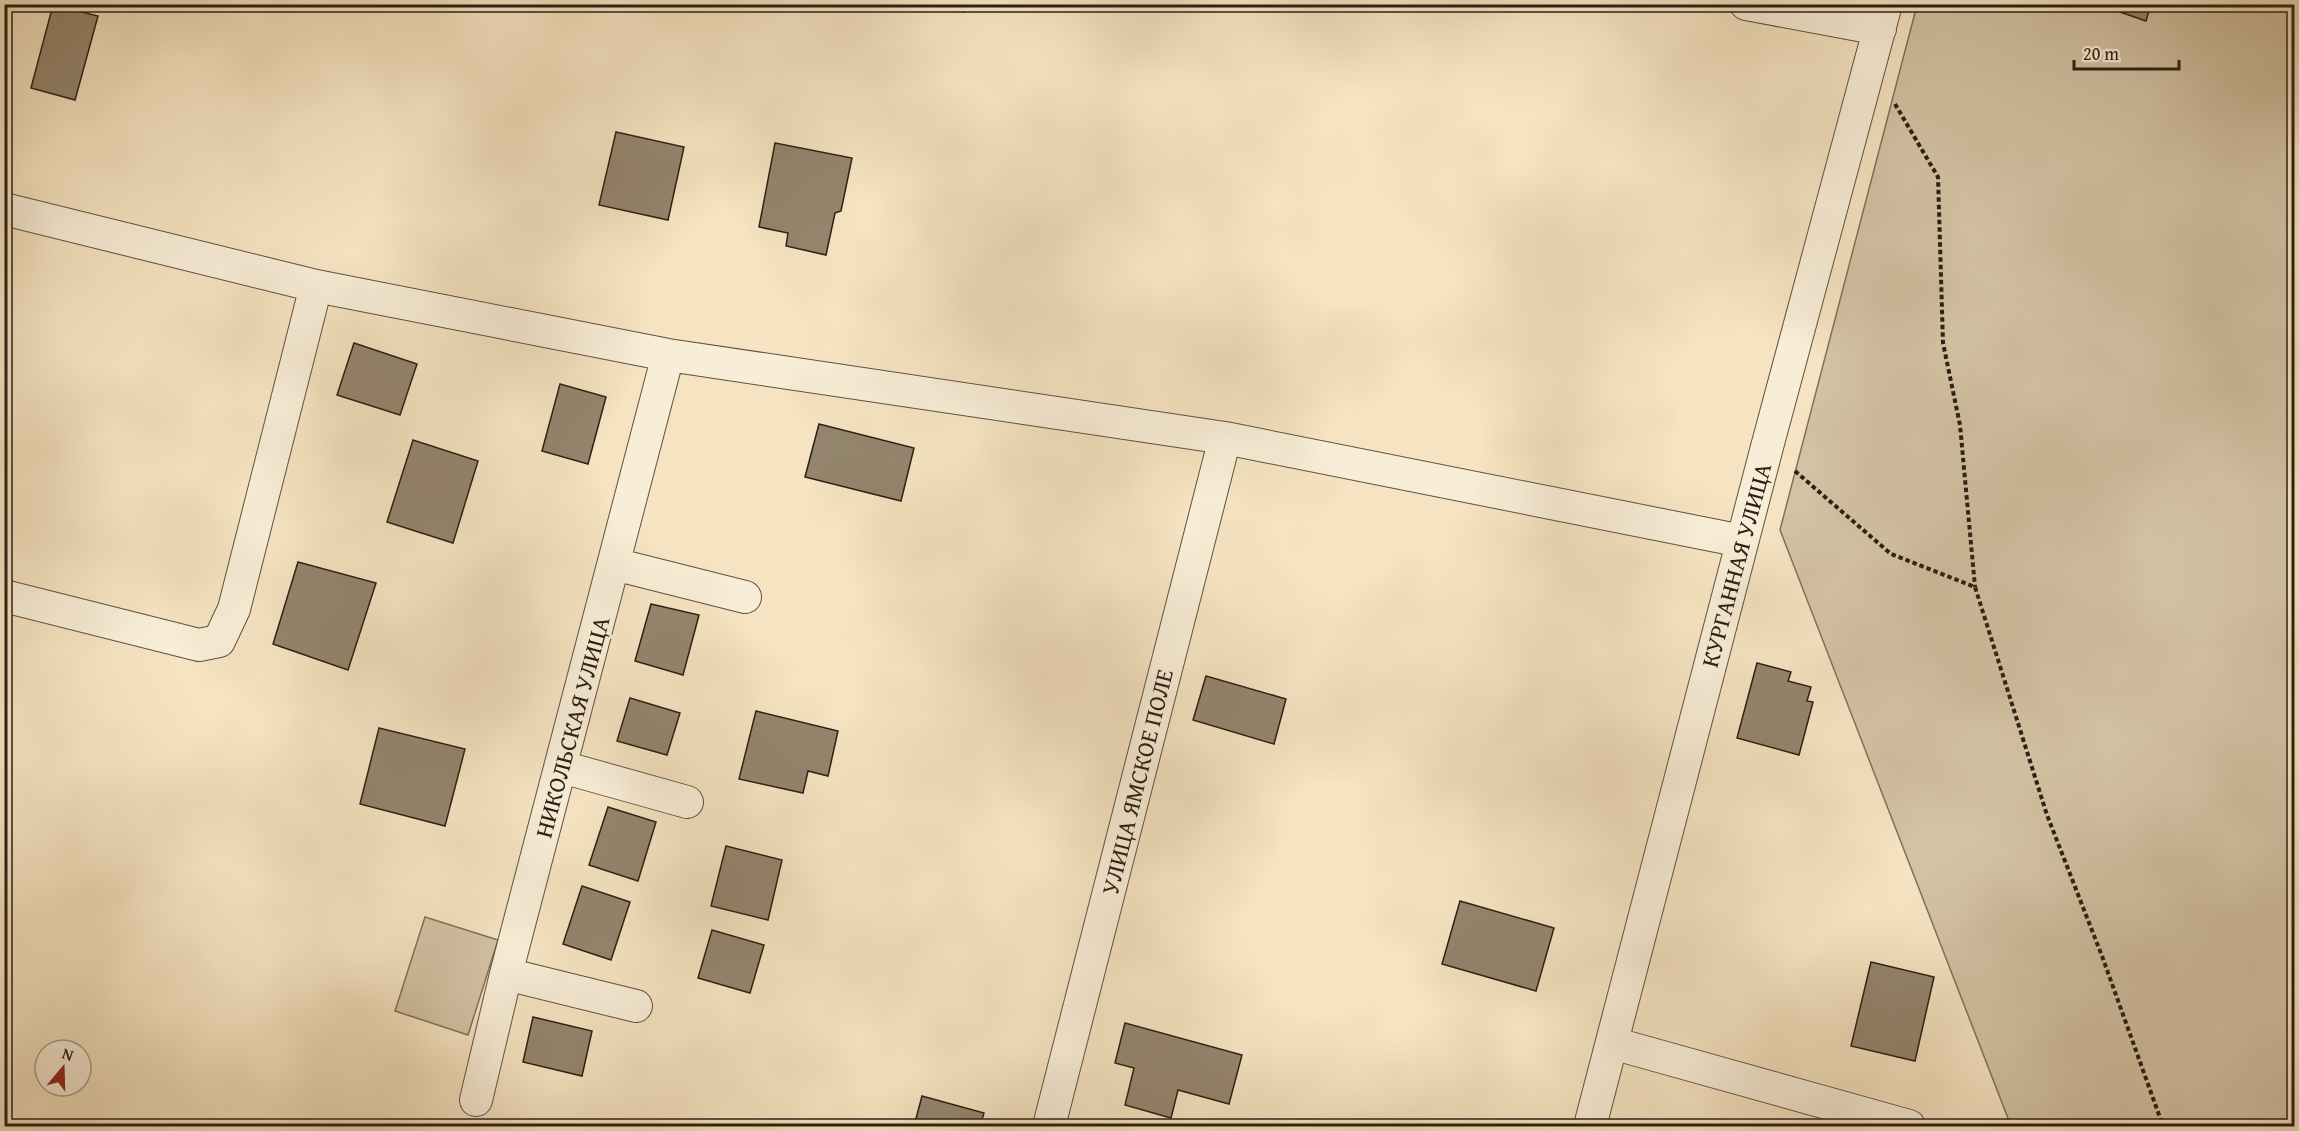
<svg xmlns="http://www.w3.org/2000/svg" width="2299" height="1131" viewBox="0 0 2299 1131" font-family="'Gentium Book Plus',serif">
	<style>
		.green { fill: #d3c2a4; stroke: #7f715c; stroke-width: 1.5 }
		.building { fill: #94856e; stroke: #2b2015; stroke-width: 1.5 }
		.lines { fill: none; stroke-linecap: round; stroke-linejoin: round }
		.minor-casing { stroke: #5e5140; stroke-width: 34 }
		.path { stroke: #2b2015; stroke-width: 4; stroke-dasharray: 4.5 3; stroke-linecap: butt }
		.minor { stroke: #f8edd7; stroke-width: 32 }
		.labels { text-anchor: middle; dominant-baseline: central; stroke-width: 4.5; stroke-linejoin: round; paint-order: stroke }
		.street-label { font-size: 24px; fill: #2b2015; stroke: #f8edd7 }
	</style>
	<rect width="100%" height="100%" fill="#f5e3c1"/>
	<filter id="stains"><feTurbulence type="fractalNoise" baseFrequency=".00333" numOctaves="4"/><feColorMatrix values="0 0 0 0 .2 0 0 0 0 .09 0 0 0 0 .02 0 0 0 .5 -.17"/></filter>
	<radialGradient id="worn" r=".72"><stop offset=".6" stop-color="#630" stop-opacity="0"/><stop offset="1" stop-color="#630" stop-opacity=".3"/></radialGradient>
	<!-- green -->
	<path class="green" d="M1917 5H2294V1126H2011L1780 530Z
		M425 917 498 940 468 1035 395 1011Z"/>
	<!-- building -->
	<path class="building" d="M915 4H966L964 12Z
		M2097 4H2151L2146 21Z
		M53 5 98 16 75 100 31 88Z
		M616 132 684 147 668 220 599 205Z
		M775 143 852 158 841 211 835 213 826 255 786 246 788 233 759 227Z
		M354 343 417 364 400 415 337 395Z
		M560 384 606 397 588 464 542 451Z
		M819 424 914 448 901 501 805 477Z
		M413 440 478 461 453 543 387 522Z
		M298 562 376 583 348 670 273 644Z
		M651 604 699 615 683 675 635 661Z
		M1757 663 1791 672 1788 681 1811 687 1807 701 1813 702 1799 755 1737 738Z
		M1206 676 1286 699 1274 744 1193 720Z
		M630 698 680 713 667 755 617 741Z
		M756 711 838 731 828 776 808 771 803 793 739 779Z
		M379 728 465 749 445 826 360 804Z
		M608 807 656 822 638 881 589 865Z
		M726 846 782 860 768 920 711 906Z
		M582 886 630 902 611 960 563 944Z
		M1460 901 1554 928 1536 991 1442 964Z
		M712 930 764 945 750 993 698 978Z
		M1871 962 1934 977 1915 1061 1851 1046Z
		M533 1017 592 1031 582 1076 523 1062Z
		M1125 1023 1242 1055 1229 1104 1178 1090 1171 1118 1125 1105 1134 1068 1115 1063Z
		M922 1096 984 1113 980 1126H914Z"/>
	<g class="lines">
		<defs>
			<path id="minor" d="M1746 4 1880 29
				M4 209 316 286 668 355 1225 438 1742 541
				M614 564 745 597
				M4 596 199 645 219 641 234 609 316 286
				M562 767 687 802
				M506 974 636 1006
				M1612 1043 1909 1126
				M476 1100 506 974 668 355
				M1049 1126 1225 438
				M1590 1126 1767 447 1886 4"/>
		</defs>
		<!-- minor casing -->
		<use href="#minor" class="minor-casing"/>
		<!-- path -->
		<path class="path" d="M1895 104 1938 177 1943 343 1960 425 1975 587
			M1795 471 1891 554 1975 587 2047 815 2102 956 2163 1126"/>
		<!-- minor -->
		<use href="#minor" class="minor"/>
	</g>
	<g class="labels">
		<!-- street labels -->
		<g class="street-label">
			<text transform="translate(1736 565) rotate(-75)">КУРГАННАЯ УЛИЦА</text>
			<text transform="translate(572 727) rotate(-75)">НИКОЛЬСКАЯ УЛИЦА</text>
			<text transform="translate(1137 782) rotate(-76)">УЛИЦА ЯМСКОЕ ПОЛЕ</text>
		</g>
	</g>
	<!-- margin -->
	<rect width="2299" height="1131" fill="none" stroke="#f5e3c1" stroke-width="24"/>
	<rect x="6" y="6" width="2287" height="1119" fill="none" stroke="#2b2015" stroke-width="3"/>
	<rect x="12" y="12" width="2275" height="1107" fill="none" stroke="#2b2015" stroke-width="1.5"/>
	<!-- north arrow -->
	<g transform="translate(63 1068) rotate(19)"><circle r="28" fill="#f8edd7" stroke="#a69b89" stroke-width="1.5"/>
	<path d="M0-4.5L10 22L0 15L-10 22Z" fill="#8f2418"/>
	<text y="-9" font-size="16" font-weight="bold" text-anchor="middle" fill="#2b2015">N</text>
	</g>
	<!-- scale -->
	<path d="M2074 60v9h105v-9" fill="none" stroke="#2b2015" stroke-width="3"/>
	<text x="2083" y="60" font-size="18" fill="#2b2015" stroke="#f8edd7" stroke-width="4.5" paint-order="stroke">20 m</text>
	<rect width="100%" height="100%" filter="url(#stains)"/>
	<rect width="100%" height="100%" fill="url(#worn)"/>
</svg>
